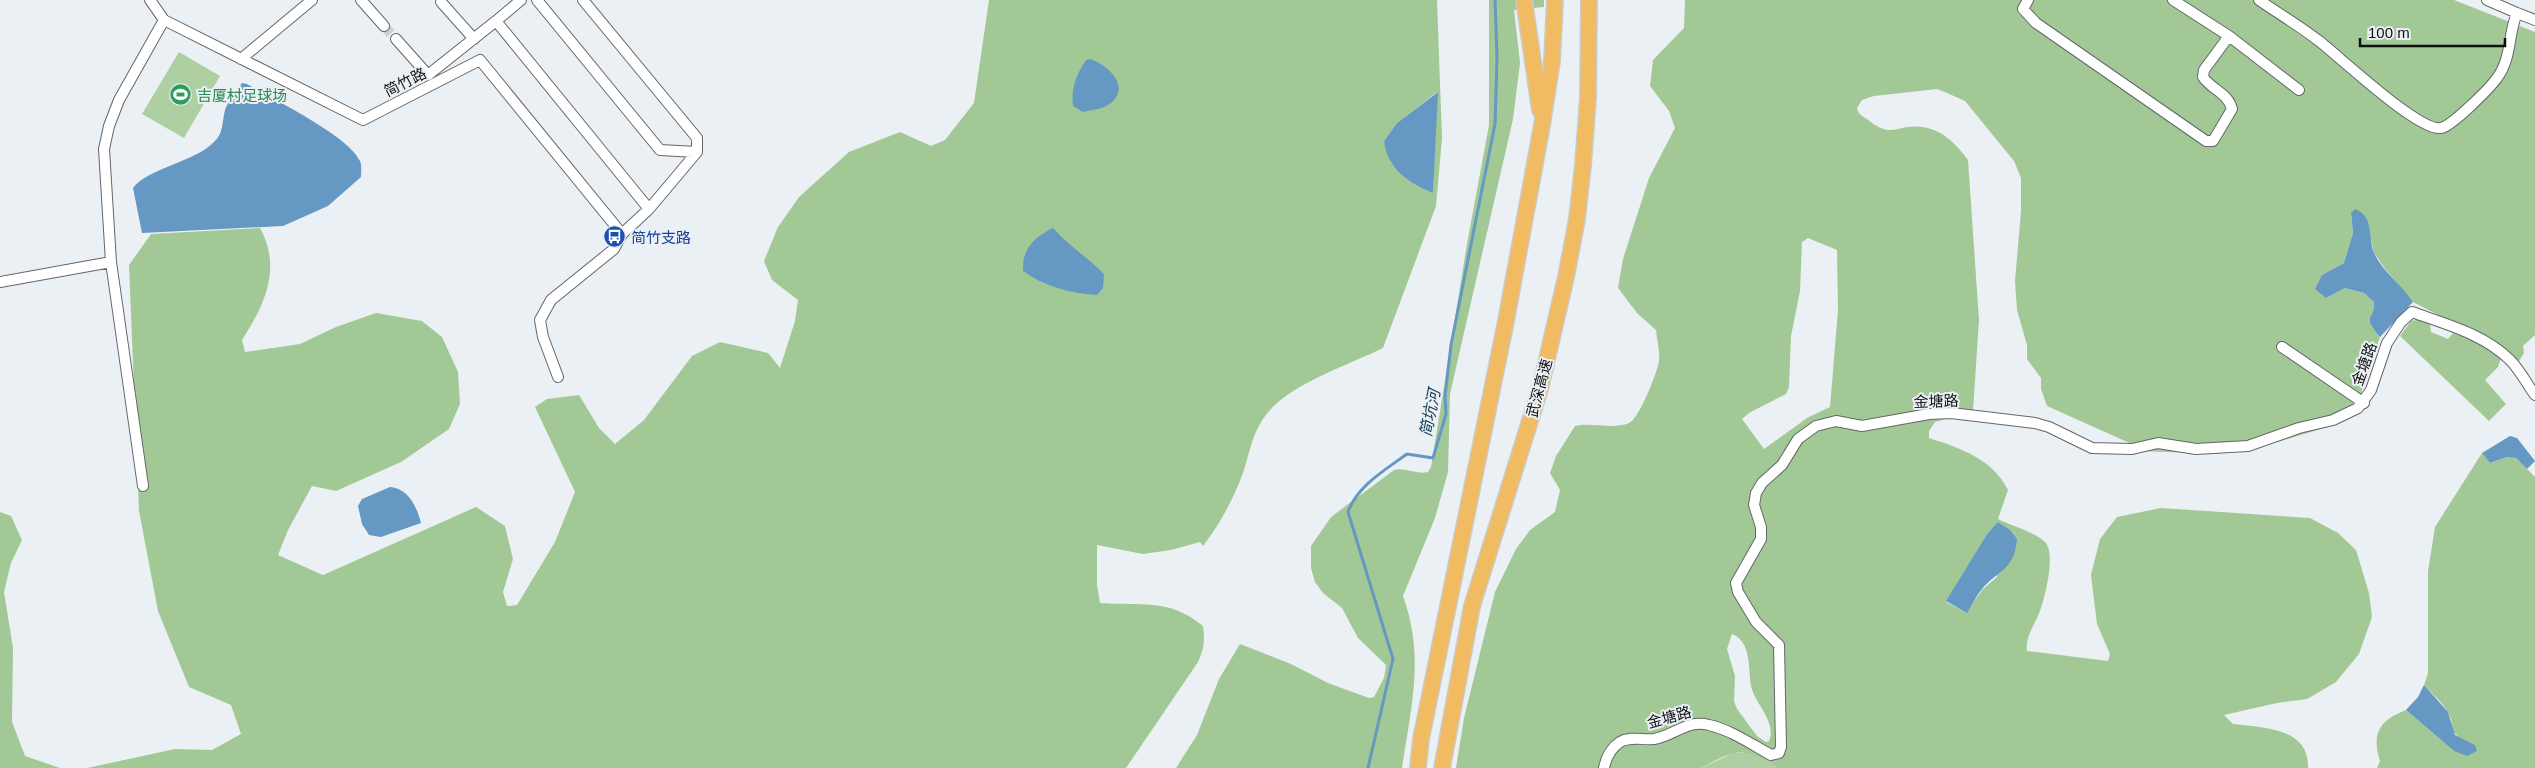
<svg xmlns="http://www.w3.org/2000/svg" width="2535" height="768" viewBox="0 0 2535 768" font-family="Helvetica,'Noto Sans SC',sans-serif">
	<style>
		.green { fill: #adcfa2 }
		.forest { fill: #a2c995; fill-rule: evenodd }
		.water { fill: #6598c2 }
		.lines { fill: none; stroke-linecap: round; stroke-linejoin: round }
		.stream { stroke: #6598c2; stroke-width: 3 }
		.minor-tunnel { stroke: #caced3; stroke-width: 10; stroke-dasharray: 10 5; stroke-linecap: butt }
		.minor-casing { stroke: #63666b; stroke-width: 12 }
		.highway-casing { stroke: #cacacb; stroke-width: 18 }
		.minor { stroke: #fff; stroke-width: 10 }
		.highway { stroke: #f1bb62; stroke-width: 15 }
		.labels { text-anchor: middle; dominant-baseline: central; stroke-width: 4; stroke-linejoin: round; paint-order: stroke }
		.street-label { font-size: 15px; fill: #0f1012; stroke: #ebf0f5 }
		.leisure-label { font-size: 15px; fill: #27864d; stroke: #ebf0f5; text-anchor: start }
		.transit-label { font-size: 15px; fill: #164399; stroke: #ebf0f5; text-anchor: start }
		.water-label { font-size: 16px; font-style: italic; fill: #103856; stroke: #ebf0f5 }
	</style>
	<rect width="100%" height="100%" fill="#ebf0f5"/>
	<!-- green -->
	<path class="green" d="M179 52 220 76 184 138 142 114Z
		M1733 753H1752L1778 768H1701Z"/>
	<!-- forest -->
	<path class="forest" d="M989 0H1437L1442 138 1436 206 1383 348C1347 366 1285 385 1263 419 1252 435 1249 455 1243 473 1234 498 1220 524 1203 546L1200 542 1171 550 1143 554 1097 545V585L1100 603C1142 606 1169 598 1203 626 1205 641 1204 649 1198 662L1126 768H87L175 749 212 750 241 734 231 705 189 687 158 611 139 511 129 265 151 234 260 228C282 268 265 304 242 340L245 352 300 344 336 327 376 313 422 321 442 337 458 372 460 404 449 429 401 462 336 491 312 486 288 530 278 555 323 575 476 507 505 526 513 559 503 592 507 606 517 605 555 542 575 492 535 407 547 399 579 395 599 428 615 444 644 420 692 356 720 342 768 353 780 368 795 321 798 300 772 280 764 261 778 227 799 197 849 152 900 132 931 146 945 140 974 103ZM1437 92 1433 193 1391 163 1384 141 1397 123Z
		M1489 0H1544V7L1514 10 1520 63 1513 119 1450 394 1448 472 1435 518 1403 596C1425 657 1411 707 1402 768H1176L1197 735 1219 679 1240 644 1291 664 1328 683 1369 698 1374 697 1384 678 1386 665 1358 638 1342 608 1323 593 1315 582 1311 568V546L1331 517 1394 470C1405 467 1416 475 1428 472L1431 467 1467 244 1489 125Z
		M1685 0H2454L2535 32V335L2523 346 2524 353 2518 363 2452 322 2413 302 2386 270 2374 253 2371 241 2351 213 2353 233 2344 263 2322 275 2326 298 2345 288 2364 293 2374 302C2375 322 2360 313 2380 337L2359 399 2338 416 2337 424 2251 450 2198 453 2135 451 2134 445 2047 406 2041 389V378L2027 359V345L2017 310 2015 281 2021 211V178L2014 161 1965 101 1947 93 1937 89 1874 96 1862 100 1857 108C1858 114 1862 116 1867 119 1892 140 1896 124 1922 127 1942 129 1957 145 1968 160L1979 320 1973 411 1935 422 1929 431V438C1960 448 1993 459 2008 490L1998 519C2012 526 2032 531 2044 541 2057 551 2045 597 2040 611 2035 625 2025 636 2027 651L2108 661 2110 654 2097 624 2091 575 2100 539 2117 517 2161 508 2310 518 2338 533 2356 550 2369 593 2372 617 2359 654 2336 682 2307 699 2277 703 2224 715 2233 724C2264 728 2309 727 2308 768H1778C1741 746 1738 749 1701 768H1456L1464 718 1495 592 1516 549 1530 530 1555 512 1560 490 1550 473 1556 456 1575 426C1592 422 1613 430 1629 423 1639 419 1657 373 1659 361 1660 352 1657 340 1656 330L1637 313 1618 288 1623 259 1649 178 1675 128 1669 111 1650 86 1653 60 1684 28ZM1808 238 1837 250 1838 310 1830 407 1807 418 1764 449 1742 419 1749 413 1786 394 1789 387 1791 336 1800 291 1802 242ZM1998 523 1997 577 1983 589 1966 612 1946 602 1987 534ZM1732 634C1752 642 1748 669 1751 686 1755 704 1777 722 1769 741L1766 742 1757 736 1737 709 1734 701 1735 676 1727 649Z
		M2422 319 2430 324 2431 332 2448 339 2453 333C2472 338 2487 346 2501 358L2498 367 2485 380 2506 404 2489 421 2400 336 2411 321Z
		M2482 453 2490 463 2507 457 2516 458 2535 477V768H2377L2380 761C2371 733 2380 720 2406 710L2454 751 2462 740 2452 731C2455 712 2436 698 2424 685L2428 673V571L2435 527Z
		M0 512 11 516 22 540 11 563 4 592 13 648 12 722 25 756 60 768H0Z"/>
	<!-- water -->
	<path class="water" d="M1090 59C1106 64 1131 85 1112 102 1105 109 1092 110 1083 112L1073 106C1071 88 1076 75 1086 60Z
		M242 83 247 84C273 99 349 136 360 161 362 165 361 172 361 177L328 206 283 226 142 233 133 188C148 168 195 162 214 142 224 133 222 121 225 110 228 101 237 91 242 83Z
		M1438 92 1433 193C1409 183 1387 169 1384 141L1397 123Z
		M2355 209C2375 217 2367 236 2374 253 2383 272 2402 285 2413 302L2380 337C2360 313 2375 322 2374 302L2364 293 2345 288 2326 298 2315 289 2322 275 2344 263 2353 233 2351 213Z
		M1053 228C1068 245 1088 258 1104 274L1103 288 1097 295C1073 294 1043 286 1023 271 1022 249 1034 237 1053 228Z
		M2510 436 2517 438 2535 461 2527 469 2516 458 2507 457 2490 463 2482 453Z
		M390 487C408 488 417 507 421 523L381 537 369 535 362 524 358 506 362 499Z
		M1998 522 2010 530 2017 539C2014 571 1999 569 1982 589 1976 596 1972 605 1967 613L1946 601 1987 534Z
		M2424 685 2448 712 2455 735 2475 745 2477 751 2467 756 2454 751 2406 710 2418 697Z"/>
	<g class="lines">
		<!-- stream -->
		<path class="stream" d="M1368 768 1393 659 1348 512C1357 486 1385 470 1407 454L1433 458 1446 414 1445 396 1451 345 1495 124 1497 57 1495 0"/>
		<!-- minor-tunnel -->
		<path class="minor-tunnel" d="M384 26 396 39"/>
		<defs>
			<path id="minor" d="M150 0 164 20 363 120 480 60 622 234
				M361 0 384 26
				M521 0 496 21 649 209
				M537 0 660 150 697 152
				M2028 0 2023 9 2036 23 2206 141H2213L2232 109C2228 93 2212 90 2203 77L2204 70 2229 36 2173 0
				M2259 0C2279 14 2300 26 2319 41 2340 57 2419 132 2441 128 2452 126 2490 88 2497 78 2512 58 2508 34 2517 13L2535 20
				M2487 0 2517 13
				M441 2 474 39
				M2229 36 2299 90
				M396 39 428 75 496 21
				M241 59 312 0
				M111 262 143 486
				M0 282 111 262 104 149 109 126 119 100 164 20
				M2282 347 2364 403
				M558 377 543 337 540 320 551 300 614 249 622 234 649 209 697 152V138L583 0
				M1604 768C1606 758 1611 748 1620 742 1630 736 1642 740 1654 739 1674 736 1687 719 1709 725 1731 730 1751 744 1771 755L1779 753 1781 747 1779 645 1756 622 1738 592 1736 583 1761 539V527L1754 505 1756 493 1762 483 1782 465 1798 439 1816 426 1836 421 1862 426 1929 414 1951 413 2035 423 2049 427 2092 448 2132 449 2158 443 2196 449 2248 446 2299 428 2333 420 2358 408 2371 390 2387 343 2401 322 2412 312C2445 324 2484 334 2510 360 2520 370 2527 384 2535 395"/>
			<path id="highway" d="M1524 0 1540 110
				M1418 768 1421 739 1506 321 1542 125 1552 61 1555 0
				M1442 768 1472 606 1540 389 1566 277 1577 219 1583 165 1588 98 1589 0"/>
		</defs>
		<!-- minor casing -->
		<use href="#minor" class="minor-casing"/>
		<!-- highway casing -->
		<use href="#highway" class="highway-casing"/>
		<!-- minor -->
		<use href="#minor" class="minor"/>
		<!-- highway -->
		<use href="#highway" class="highway"/>
	</g>
	<!-- icons -->
	<defs>
		<symbol id="stadium-disc" viewBox="-11 -11 22 22"><circle r="9.5" fill="#2e9e5b" stroke="#ebf0f5"/><path d="M0-5a6.5 5 0 1 0 0 10a6.5 5 0 1 0 0-10ZM-3.5-1.8h7v3.6h-7Z" fill="#fff"/></symbol>
		<symbol id="bus-disc" viewBox="-11 -11 22 22"><circle r="9.5" fill="#1a4fb4" stroke="#ebf0f5"/><path d="M-5-6H5V4H4V6H2V4H-2V6H-4V4H-5ZM-3.5-4V0h7V-4ZM-3.5 1.2v1.5H-2V1.2ZM2 1.2v1.5H3.5V1.2Z" fill="#fff"/></symbol>
	</defs>
	<g fill-rule="evenodd">
		<use href="#stadium-disc" x="168" y="82" width="25" height="25"/>
		<use href="#bus-disc" x="602" y="224" width="25" height="25"/>
	</g>
	<g class="labels">
		<!-- street labels -->
		<g class="street-label">
			<text transform="translate(405 82) rotate(-27)">简竹路</text>
			<text transform="translate(2364 364) rotate(-70)">金塘路</text>
			<text transform="translate(1539 388) rotate(-75)">武深高速</text>
			<text transform="translate(1936 401) rotate(-2)">金塘路</text>
			<text transform="translate(1669 717) rotate(-15)">金塘路</text>
		</g>
		<!-- leisure labels -->
		<g class="leisure-label">
			<text x="197" y="95">吉厦村足球场</text>
		</g>
		<!-- transit labels -->
		<g class="transit-label">
			<text x="631" y="237">简竹支路</text>
		</g>
		<!-- water labels -->
		<g class="water-label">
			<text transform="translate(1430 413) rotate(-79)">简坑河</text>
		</g>
	</g>
	<!-- scale -->
	<path d="M2360 38v8h145v-8" fill="none" stroke="#0f1012" stroke-width="2.5"/>
	<text x="2368" y="38" font-size="15" fill="#0f1012" stroke="#ebf0f5" stroke-width="4" paint-order="stroke">100 m</text>
</svg>
